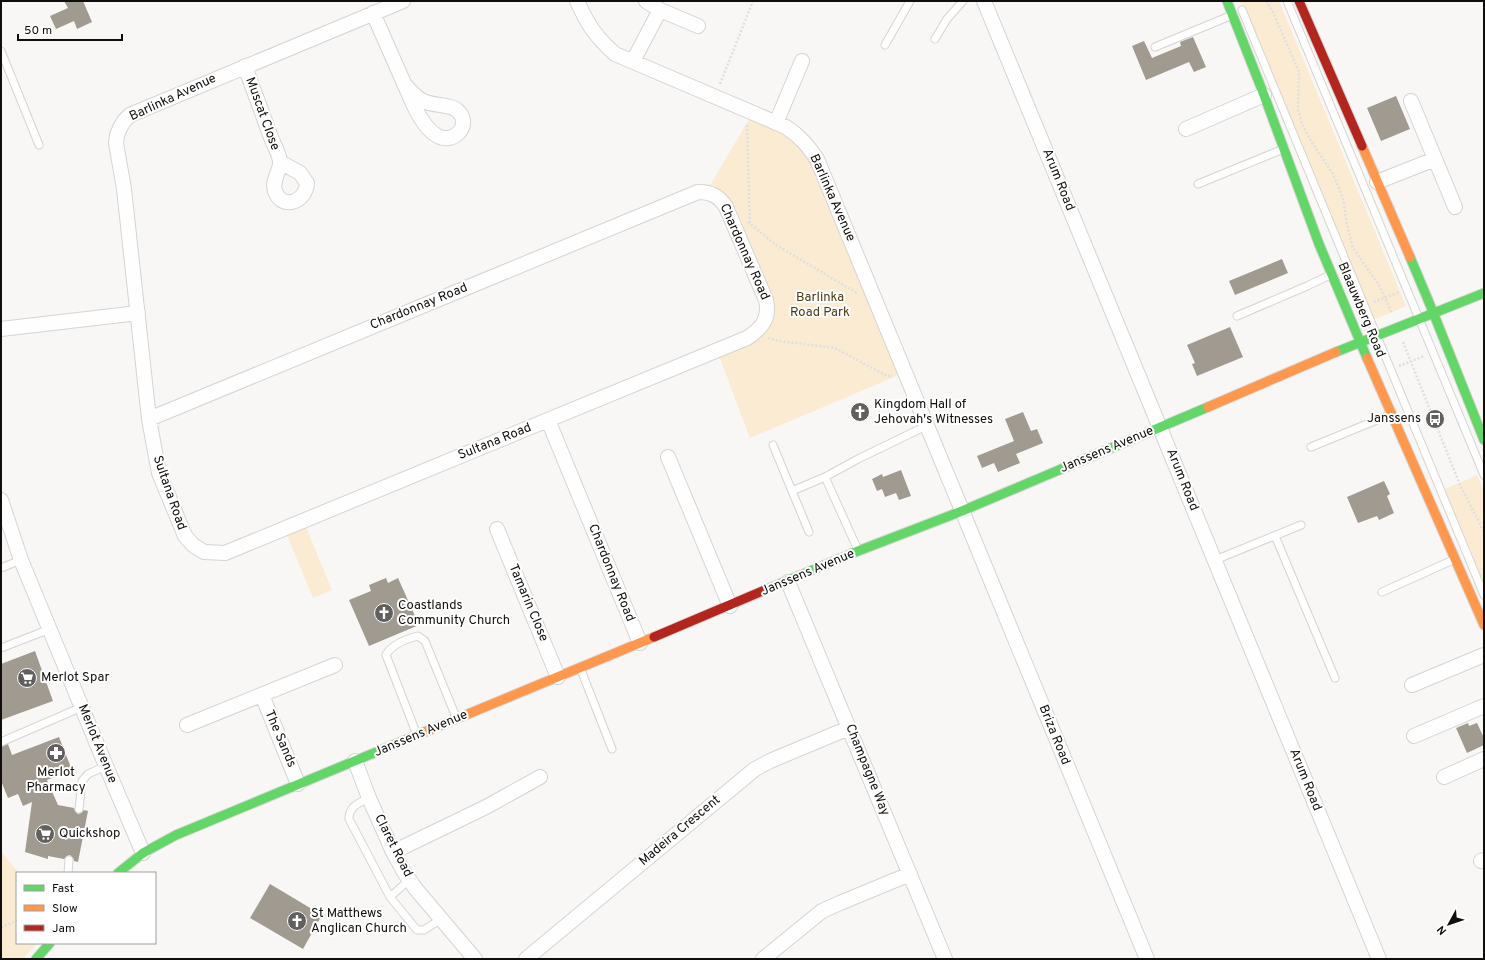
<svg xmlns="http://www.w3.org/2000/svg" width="1485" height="960" viewBox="0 0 1485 960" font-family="Overpass,sans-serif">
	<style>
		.green { fill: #faebd2 }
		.building { fill: #a09a90 }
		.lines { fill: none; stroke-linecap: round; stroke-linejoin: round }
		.lane-casing { stroke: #d5d4d2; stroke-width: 9 }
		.street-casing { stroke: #d5d4d2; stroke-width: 16 }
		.fast-casing { stroke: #d5d4d2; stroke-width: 11 }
		.slow-casing { stroke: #d5d4d2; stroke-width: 11 }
		.jam-casing { stroke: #d5d4d2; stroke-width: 11 }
		.path { stroke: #e0dfdf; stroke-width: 2.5; stroke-dasharray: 2 2; stroke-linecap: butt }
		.lane { stroke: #fefefe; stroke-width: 7 }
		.street { stroke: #fefefe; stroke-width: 14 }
		.fast { stroke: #63d668; stroke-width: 9 }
		.slow { stroke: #ff974d; stroke-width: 9 }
		.jam { stroke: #b3261e; stroke-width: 9 }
		.labels { text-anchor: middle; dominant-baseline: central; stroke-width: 4; stroke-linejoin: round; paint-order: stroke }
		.street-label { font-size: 13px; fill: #0f0e0c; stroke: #fff }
		.park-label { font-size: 13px; fill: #4c380f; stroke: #fff }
		.poi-label { font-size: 13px; fill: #0f0e0c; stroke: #fff; text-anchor: start }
	</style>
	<rect width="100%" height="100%" fill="#f9f7f5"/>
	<!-- green -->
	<path class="green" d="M1240 1H1279L1406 306 1371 321Z
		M751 116 791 137 811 161 899 375 750 438 719 356C746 345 776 339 774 303L736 209 726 195 709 187Z
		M1477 475 1484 490V584L1445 489Z
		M306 527 332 590 313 598 287 535Z
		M1 851 19 873H17V943H37L23 959H1Z"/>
	<!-- building -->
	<path class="building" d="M64 1H83L92 22 77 29 74 21 56 29 50 16 68 8Z
		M1193 37 1206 67 1194 72 1189 62 1146 80 1132 46 1144 41 1152 58 1181 46 1180 42Z
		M1396 96 1410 129 1381 141 1367 108Z
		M1282 259 1288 273 1235 295 1229 281Z
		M1230 327 1243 357 1197 376 1192 364 1195 363 1187 345Z
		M1023 412 1031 431 1037 429 1043 443 1016 454 1020 463 998 472 994 463 982 468 977 456 1014 441 1005 419Z
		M901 470 911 496 899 500 896 493 885 497 882 489 877 491 872 479 882 474 883 477Z
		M1384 481 1390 494 1387 496 1394 513 1379 520 1377 516 1358 523 1347 497Z
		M386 578 388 583 398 578 419 625 369 646 349 600 371 591 369 585Z
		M35 651 53 701 1 720V664Z
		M1468 723 1469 726 1477 723 1484 738V745L1467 753 1456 728Z
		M59 737 72 770 47 780 58 805 74 808 75 811 78 814 81 813 84 810 88 811 78 862 74 861 73 858 70 855 67 856 64 859 48 856V859L25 852 32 802 23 806 18 794 8 798 1 781V747L8 744 12 755Z
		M270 884 322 915 303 949 250 918Z"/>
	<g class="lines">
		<defs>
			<path id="lane" d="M1287 1 1484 475
				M1242 10 1484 595
				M935 39 947 19 963 1
				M885 45 910 1
				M1155 47 1230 16
				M1 51 39 145
				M1198 184 1281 150
				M1237 316 1307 286 1330 275
				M773 445 792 491 825 477 858 550
				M1311 447 1389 415
				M825 477 858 459 926 426
				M792 491 809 532
				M1275 536 1335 678
				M1215 560 1301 525
				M1 568 21 560
				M1382 592 1453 560
				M1 648 50 629
				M581 670 612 749
				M417 735 386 655C392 644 406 639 418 636L425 641 456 717
				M1 742 82 707
				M369 798C359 803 349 806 349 819L390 897 409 880
				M79 809 82 781 88 774 106 766
				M68 873 69 860
				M390 897 417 930H424L441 919"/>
			<path id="street" d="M577 1C588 25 595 36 615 54L786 127C800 136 808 146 817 159L1147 959
				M646 1 660 10 698 26
				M984 1 1379 959
				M373 13 414 106C419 116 426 129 436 135 452 146 473 126 458 111 451 104 433 106 423 101 415 97 410 90 404 84
				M633 61 660 10
				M245 66C253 89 262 112 270 135 273 143 279 153 280 161 281 171 271 180 275 191 282 211 306 202 307 183L300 173 280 162
				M1411 101 1455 207
				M776 123 802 61
				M1186 129 1264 95
				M1377 182 1435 159
				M1 329 138 313
				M149 419 698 192C711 192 719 196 726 207L766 300C770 319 762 328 747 338L225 553 204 552 193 545 185 536 159 473 156 457 149 419 124 189 116 143 117 135 120 128 124 121 130 115 403 1
				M548 420 640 643
				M668 457 730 606
				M1 500 21 560 106 766 143 853
				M497 529 558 677
				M788 582 945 959
				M1412 685 1484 655
				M262 695 298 784
				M187 725 335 665
				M1414 736 1484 706
				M355 761 369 798 393 852 404 872 415 888 475 959
				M1444 777 1484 759
				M393 852 486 807 540 777
				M1481 861 1484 860
				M526 959 755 769 770 761 849 728
				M763 959 822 911 840 903 910 874"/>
			<path id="fast" d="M1227 1 1264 95 1319 244 1367 358
				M1410 257 1431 307 1484 440
				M1336 352 1484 293
				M765 590 858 551 962 511 1208 407
				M118 873 143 853 176 835 427 731
				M36 959 50 943"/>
			<path id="slow" d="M1362 146 1410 257
				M1367 358 1484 625
				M1208 407 1336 352
				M427 731 654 637"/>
			<path id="jam" d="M1299 1 1362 146
				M654 637 765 590"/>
		</defs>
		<!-- lane casing -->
		<use href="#lane" class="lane-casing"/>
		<!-- street casing -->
		<use href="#street" class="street-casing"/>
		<!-- fast casing -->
		<use href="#fast" class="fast-casing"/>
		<!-- slow casing -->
		<use href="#slow" class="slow-casing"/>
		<!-- jam casing -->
		<use href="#jam" class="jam-casing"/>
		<!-- path -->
		<path class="path" d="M1266 1 1273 12 1299 72 1298 110 1302 124 1311 141 1333 174 1343 198 1347 225 1353 248 1379 285 1392 313
			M720 84 753 1
			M747 125 750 224
			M748 222 776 245 857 293
			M1374 302 1399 292
			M768 338 780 341 835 348 887 376H893
			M1403 342 1460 485 1484 532
			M1399 366 1424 356
			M1 927 17 921"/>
		<!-- lane -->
		<use href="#lane" class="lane"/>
		<!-- street -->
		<use href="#street" class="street"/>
		<!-- fast -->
		<use href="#fast" class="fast"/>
		<!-- slow -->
		<use href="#slow" class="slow"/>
		<!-- jam -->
		<use href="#jam" class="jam"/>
	</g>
	<!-- icons -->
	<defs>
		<symbol id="church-disc" viewBox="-11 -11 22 22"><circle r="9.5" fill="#61605e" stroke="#fff"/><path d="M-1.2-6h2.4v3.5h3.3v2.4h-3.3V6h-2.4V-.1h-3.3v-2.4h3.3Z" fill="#fff"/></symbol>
		<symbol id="bus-disc" viewBox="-11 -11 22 22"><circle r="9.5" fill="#61605e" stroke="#fff"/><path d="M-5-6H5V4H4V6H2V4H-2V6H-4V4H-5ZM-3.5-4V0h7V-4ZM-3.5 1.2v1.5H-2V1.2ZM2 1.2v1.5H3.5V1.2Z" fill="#fff"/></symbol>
		<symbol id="supermarket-disc" viewBox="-11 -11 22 22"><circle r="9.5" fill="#61605e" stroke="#fff"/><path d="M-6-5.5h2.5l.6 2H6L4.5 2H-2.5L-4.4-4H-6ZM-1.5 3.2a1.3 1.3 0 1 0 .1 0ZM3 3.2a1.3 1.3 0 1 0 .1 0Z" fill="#fff"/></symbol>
		<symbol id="pharmacy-disc" viewBox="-11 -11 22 22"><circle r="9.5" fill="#61605e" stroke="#fff"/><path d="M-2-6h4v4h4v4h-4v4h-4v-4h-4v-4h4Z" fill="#fff"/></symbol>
	</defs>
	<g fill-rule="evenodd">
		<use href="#church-disc" x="849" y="401" width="22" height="22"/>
		<use href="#bus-disc" x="1424" y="408" width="22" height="22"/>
		<use href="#church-disc" x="373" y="602" width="22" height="22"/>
		<use href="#supermarket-disc" x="16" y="667" width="22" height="22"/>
		<use href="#pharmacy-disc" x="45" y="742" width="22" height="22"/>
		<use href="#supermarket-disc" x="34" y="823" width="22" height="22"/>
		<use href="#church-disc" x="286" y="910" width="22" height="22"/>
	</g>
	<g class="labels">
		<!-- street labels -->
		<g class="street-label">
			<text transform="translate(173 98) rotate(-25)">Barlinka Avenue</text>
			<text transform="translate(262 114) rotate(70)">Muscat Close</text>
			<text transform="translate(1058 180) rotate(68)">Arum Road</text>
			<text transform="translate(832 198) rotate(66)">Barlinka Avenue</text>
			<text transform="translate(744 252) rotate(66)">Chardonnay Road</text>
			<text transform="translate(419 307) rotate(-22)">Chardonnay Road</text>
			<text transform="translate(1361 310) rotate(67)">Blaauwberg Road</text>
			<text transform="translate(495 442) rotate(-22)">Sultana Road</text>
			<text transform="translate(1107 450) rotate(-23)">Janssens Avenue</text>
			<text transform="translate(1182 480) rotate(68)">Arum Road</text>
			<text transform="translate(169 493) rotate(71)">Sultana Road</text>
			<text transform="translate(611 573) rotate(68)">Chardonnay Road</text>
			<text transform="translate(808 573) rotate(-23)">Janssens Avenue</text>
			<text transform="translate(528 603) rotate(67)">Tamarin Close</text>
			<text transform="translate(421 734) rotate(-23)">Janssens Avenue</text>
			<text transform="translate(1054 735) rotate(68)">Briza Road</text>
			<text transform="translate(280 739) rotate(67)">The Sands</text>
			<text transform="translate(97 744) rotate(68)">Merlot Avenue</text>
			<text transform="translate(867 770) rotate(68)">Champagne Way</text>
			<text transform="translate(1305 780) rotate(68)">Arum Road</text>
			<text transform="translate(680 831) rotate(-40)">Madeira Crescent</text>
			<text transform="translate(393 846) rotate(63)">Claret Road</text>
		</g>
		<!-- park labels -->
		<g class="park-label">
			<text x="820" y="298">Barlinka<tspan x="820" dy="15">Road Park</tspan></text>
		</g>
		<!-- poi labels -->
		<g class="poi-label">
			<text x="874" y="405">Kingdom Hall of<tspan x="874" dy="15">Jehovah's Witnesses</tspan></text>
			<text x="1421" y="419" text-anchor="end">Janssens</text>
			<text x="398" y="606">Coastlands<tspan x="398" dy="15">Community Church</tspan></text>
			<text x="41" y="678">Merlot Spar</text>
			<text x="56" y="773" text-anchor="middle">Merlot<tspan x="56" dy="15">Pharmacy</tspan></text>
			<text x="59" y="834">Quickshop</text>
			<text x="311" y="914">St Matthews<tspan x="311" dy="15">Anglican Church</tspan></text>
		</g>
	</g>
	<!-- border -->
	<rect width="1485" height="960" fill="none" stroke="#0f0e0c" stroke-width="4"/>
	<!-- legend -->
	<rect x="16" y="872" width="140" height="72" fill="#ffffff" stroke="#9f9f9e"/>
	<rect x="24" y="885" width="20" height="6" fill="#63d668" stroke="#9f9f9e"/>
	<text x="52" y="892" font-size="12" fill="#0f0e0c">Fast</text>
	<rect x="24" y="905" width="20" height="6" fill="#ff974d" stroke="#9f9f9e"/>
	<text x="52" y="912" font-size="12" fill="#0f0e0c">Slow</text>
	<rect x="24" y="925" width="20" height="6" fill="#b3261e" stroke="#9f9f9e"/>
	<text x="52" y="932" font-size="12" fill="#0f0e0c">Jam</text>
	<!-- north arrow -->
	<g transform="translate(1449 924) rotate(230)" stroke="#ffffff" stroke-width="3" paint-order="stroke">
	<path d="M0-3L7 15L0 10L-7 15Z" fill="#0f0e0c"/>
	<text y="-6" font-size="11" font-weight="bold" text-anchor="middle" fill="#0f0e0c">N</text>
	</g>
	<!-- scale -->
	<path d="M18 34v6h104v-6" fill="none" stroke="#0f0e0c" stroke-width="2"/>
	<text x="24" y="34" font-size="12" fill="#0f0e0c" stroke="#ffffff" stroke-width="3" paint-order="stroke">50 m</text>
</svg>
